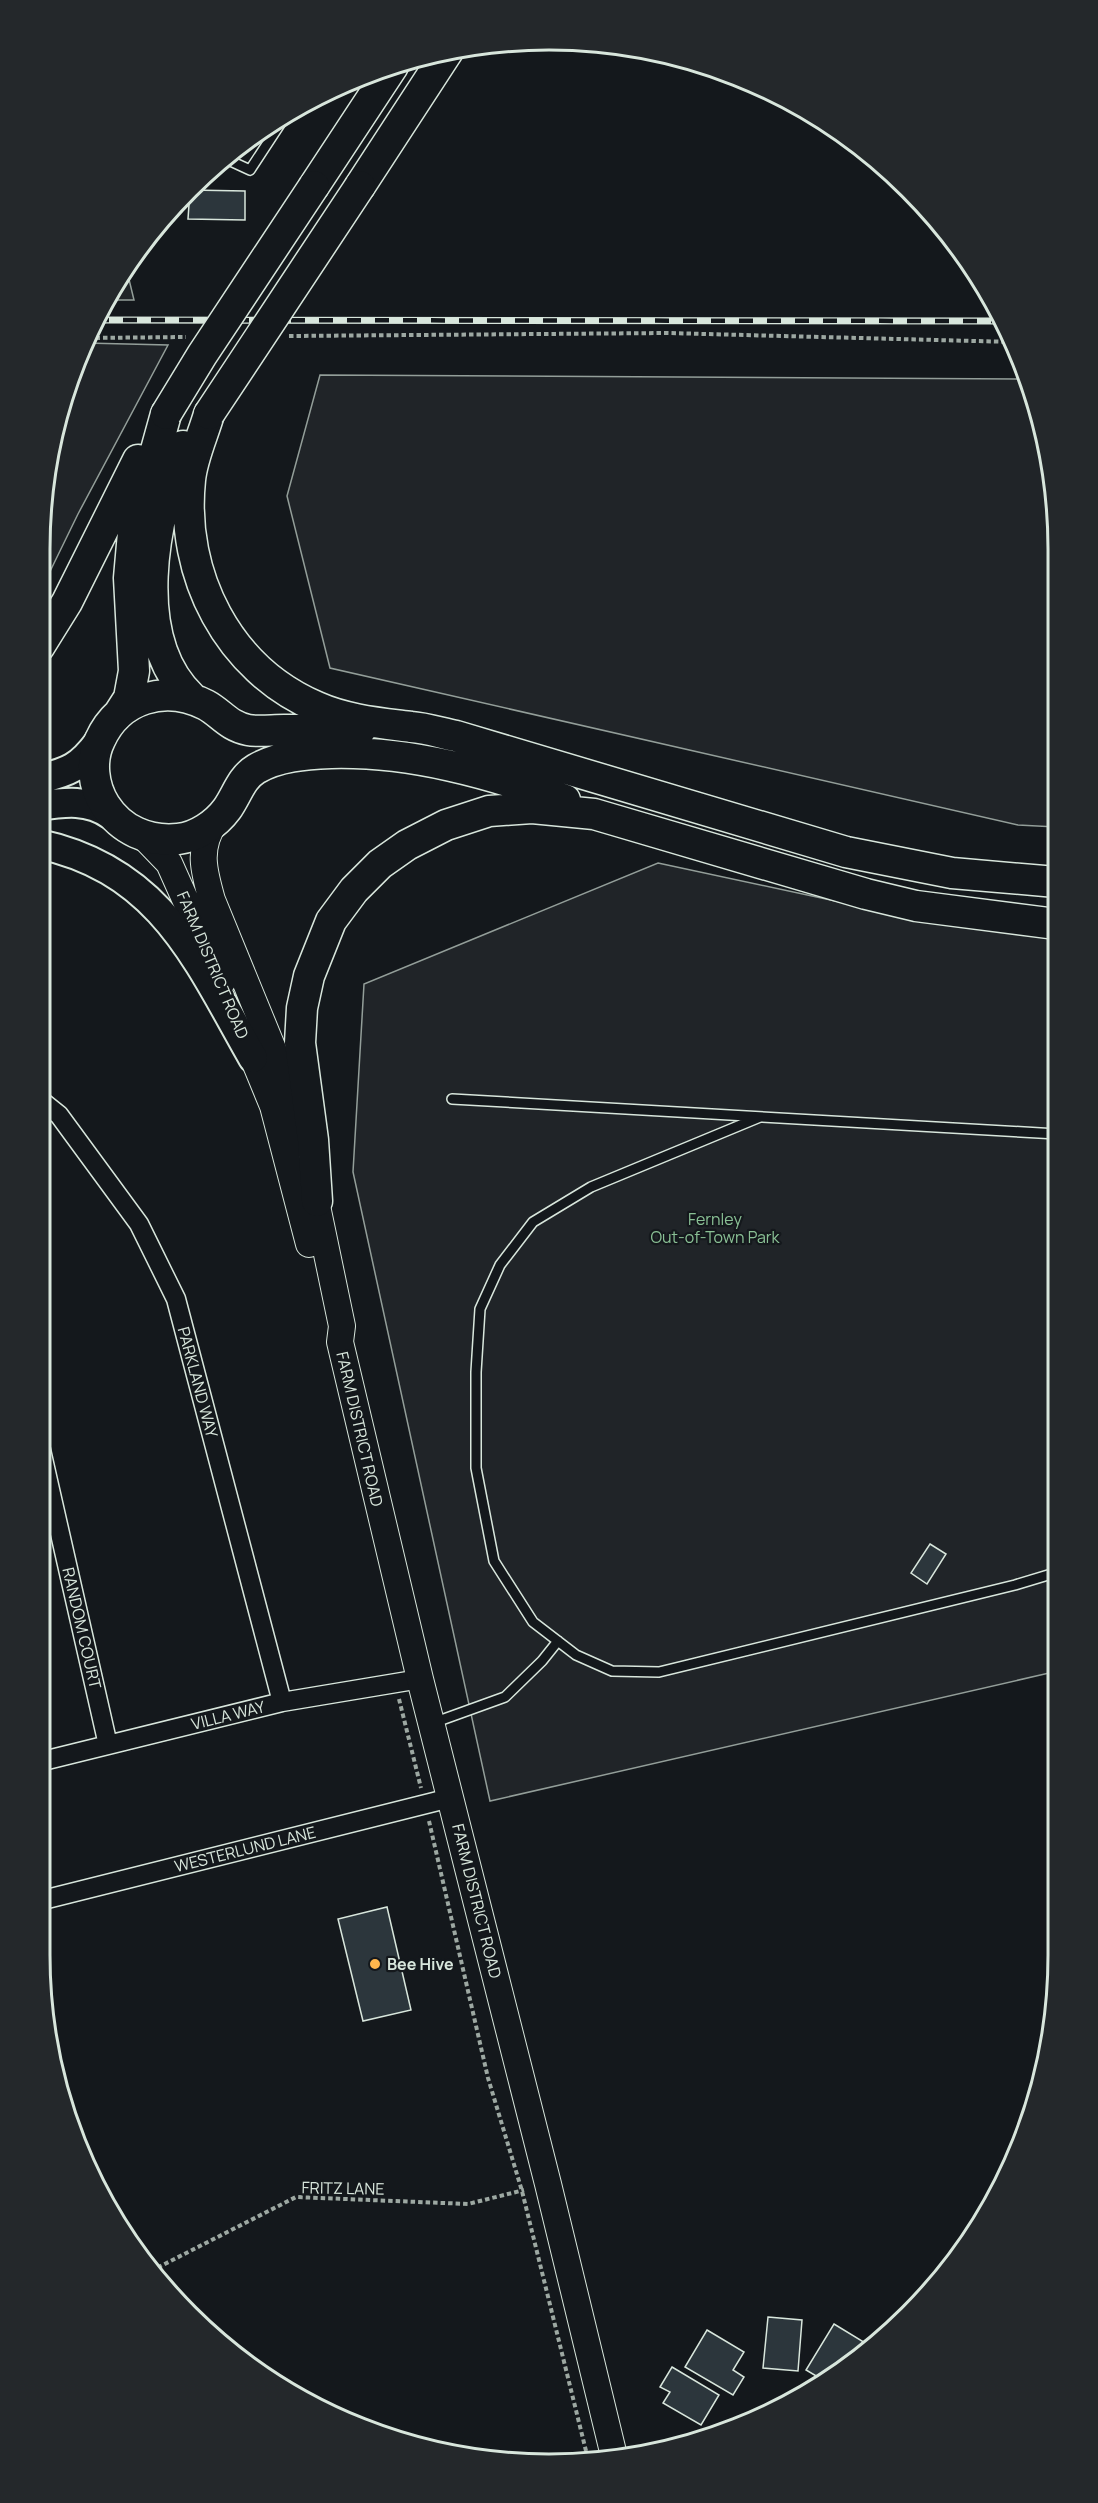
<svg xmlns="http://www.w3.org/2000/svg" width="1098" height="2503" viewBox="0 0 1098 2503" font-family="Manrope,sans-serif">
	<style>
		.green { fill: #202428; stroke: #939e99; stroke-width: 1.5 }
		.building { fill: #2c363c; stroke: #d8e6dc; stroke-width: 1.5 }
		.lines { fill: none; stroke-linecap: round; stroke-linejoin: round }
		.service-casing { stroke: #d8e6dc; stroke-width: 12 }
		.minor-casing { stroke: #d8e6dc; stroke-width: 21 }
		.secondary-casing { stroke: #d8e6dc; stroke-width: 28 }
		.primary-casing { stroke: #d8e6dc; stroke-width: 32 }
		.trunk-casing { stroke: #d8e6dc; stroke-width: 33 }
		.path { stroke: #9da8a2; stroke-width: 4; stroke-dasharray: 4.5 3; stroke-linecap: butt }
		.service { stroke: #14181c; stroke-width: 9 }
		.minor { stroke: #14181c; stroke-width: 18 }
		.secondary { stroke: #14181c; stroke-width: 26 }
		.primary { stroke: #14181c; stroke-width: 28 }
		.trunk { stroke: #14181c; stroke-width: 30 }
		.rail-casing { stroke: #d8e6dc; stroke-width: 7 }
		.rail { stroke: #14181c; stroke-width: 4.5; stroke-dasharray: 14; stroke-linecap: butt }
		.trunk-bridge-casing { stroke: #d8e6dc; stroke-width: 33; stroke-linecap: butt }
		.trunk-bridge { stroke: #14181c; stroke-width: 30 }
		.poi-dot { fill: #ffb74d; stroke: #14181c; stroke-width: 2 }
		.labels { text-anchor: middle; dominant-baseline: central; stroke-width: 4.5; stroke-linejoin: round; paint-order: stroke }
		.street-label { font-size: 16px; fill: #d8e6dc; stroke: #14181c }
		.park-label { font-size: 16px; fill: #8ac095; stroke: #14181c }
		.poi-label { font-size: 16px; font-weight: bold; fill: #d8e6dc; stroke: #14181c; text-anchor: start }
		.rim { fill: none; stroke: #d8e6dc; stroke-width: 3 }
	</style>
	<rect width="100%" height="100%" fill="#14181c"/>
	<!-- green -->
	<path class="green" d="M126 267 134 300H105Z
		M85 343 168 345 78 514 39 594V549L66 385Z
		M320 375 1027 379 1055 482 1056 827 1018 825 330 668 287 496Z
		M658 863 905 916 1056 938 1058 1671 490 1801 353 1172 364 984Z"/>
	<!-- building -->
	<path class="building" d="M190 190 245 191V220L188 219Z
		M930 1544 946 1554 927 1584 911 1573Z
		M387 1907 411 2010 363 2021 338 1919Z
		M768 2317 802 2320 798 2371 763 2368Z
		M834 2324 867 2344 823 2380 806 2370Z
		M707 2330 744 2352 733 2370 744 2377 733 2395 685 2367Z
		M672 2367 719 2395 701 2425 663 2403 670 2392 660 2387Z
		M700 2431 702 2439 666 2448 664 2441Z"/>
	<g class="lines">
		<defs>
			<path id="service" d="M224 158 250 170 286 115
				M452 1099 1057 1134
				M760 1117 591 1187 533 1222 500 1265 480 1309 476 1372V1468L494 1561 533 1622 576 1655 612 1671 659 1672 1015 1585 1058 1572
				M433 1723 505 1697 542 1661 558 1641"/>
			<path id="minor" d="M39 1099 59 1115 139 1224 176 1299 282 1702
				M39 1441 108 1745
				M39 1762 282 1702 420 1679
				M39 1901 450 1798"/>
			<path id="secondary" d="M215 822C197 848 204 872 212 900L273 1049 294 1110 302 1143
				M143 836 169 863 222 982
				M245 1038 273 1106 309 1244
				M312 1182 342 1326 340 1342 420 1679 548 2184 615 2460"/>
			<path id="primary" d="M39 779C69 772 80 767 98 743
				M39 806C65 802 89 799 111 815
				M39 844C161 870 197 960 253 1058"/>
			<path id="trunk" d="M314 186 393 66
				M360 186 448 51
				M209 414C203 435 192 458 190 480 180 575 228 669 317 707 346 720 380 723 411 727 426 728 441 733 456 736L846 852 952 873 1056 882
				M183 446C153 516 129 639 192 698
				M39 647 67 602 138 460
				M120 712 129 698 134 671 129 578 133 533 166 414
				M361 729C335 730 310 730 284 730 272 730 259 732 248 730 228 726 221 713 206 705 165 684 119 698 100 740 90 760 93 786 105 805 121 830 148 842 178 839 197 837 216 824 227 809 237 795 241 778 256 769 278 756 306 754 331 753 411 751 489 773 565 800
				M317 1201 313 1140 300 1043 302 1008 309 976 331 921 354 890 380 864 407 845 446 825 489 811 532 808 594 814 866 894 916 906 1056 924"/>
		</defs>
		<!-- service casing -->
		<use href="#service" class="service-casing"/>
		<!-- minor casing -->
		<use href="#minor" class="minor-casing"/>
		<!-- secondary casing -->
		<use href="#secondary" class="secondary-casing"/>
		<!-- primary casing -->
		<use href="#primary" class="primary-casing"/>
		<!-- trunk casing -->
		<use href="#trunk" class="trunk-casing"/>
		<!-- path -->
		<path class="path" d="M289 336 667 333 1013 342
			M88 338 186 337
			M399 1699 421 1788
			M429 1821 488 2078 522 2191 588 2459
			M151 2271 296 2197 468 2204 524 2190"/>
		<!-- service -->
		<use href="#service" class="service"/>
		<!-- minor -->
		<use href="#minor" class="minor"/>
		<!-- secondary -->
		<use href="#secondary" class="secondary"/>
		<!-- primary -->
		<use href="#primary" class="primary"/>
		<!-- trunk -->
		<use href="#trunk" class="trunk"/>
		<defs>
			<path id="rail" d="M95 320 1001 321"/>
		</defs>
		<!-- rail casing -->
		<use href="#rail" class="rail-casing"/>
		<!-- rail -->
		<use href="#rail" class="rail"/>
		<defs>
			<path id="trunk-bridge" d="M166 414 202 355 314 186
				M209 414 360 186"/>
		</defs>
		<!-- trunk-bridge casing -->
		<use href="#trunk-bridge" class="trunk-bridge-casing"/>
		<!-- trunk-bridge -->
		<use href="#trunk-bridge" class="trunk-bridge"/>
	</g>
	<!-- markers -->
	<circle class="poi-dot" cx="375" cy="1964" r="6"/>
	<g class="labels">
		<!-- street labels -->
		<g class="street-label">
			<text transform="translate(213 965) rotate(67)">FARM DISTRICT ROAD</text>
			<text transform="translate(198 1382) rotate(75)">PARKLAND WAY</text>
			<text transform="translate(360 1429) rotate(77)">FARM DISTRICT ROAD</text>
			<text transform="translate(82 1628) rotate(77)">RANDOM COURT</text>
			<text transform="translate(228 1715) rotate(-14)">VILLA WAY</text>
			<text transform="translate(245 1849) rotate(-14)">WESTERLUND LANE</text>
			<text transform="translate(477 1901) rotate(76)">FARM DISTRICT ROAD</text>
			<text transform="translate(343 2188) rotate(1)">FRITZ LANE</text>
		</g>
		<!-- park labels -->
		<g class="park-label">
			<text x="715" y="1219">Fernley<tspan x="715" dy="18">Out-of-Town Park</tspan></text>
		</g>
		<!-- poi labels -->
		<g class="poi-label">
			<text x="387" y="1964">Bee Hive</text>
		</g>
	</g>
	<!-- crop -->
	<path d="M0 0H1098V2503H0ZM549 50H549A499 499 0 0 1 1048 549V1955A499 499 0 0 1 549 2454H549A499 499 0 0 1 50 1955V549A499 499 0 0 1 549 50Z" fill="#24282b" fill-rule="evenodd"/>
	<path class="rim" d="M549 50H549A499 499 0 0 1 1048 549V1955A499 499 0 0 1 549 2454H549A499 499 0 0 1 50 1955V549A499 499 0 0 1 549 50Z"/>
</svg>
